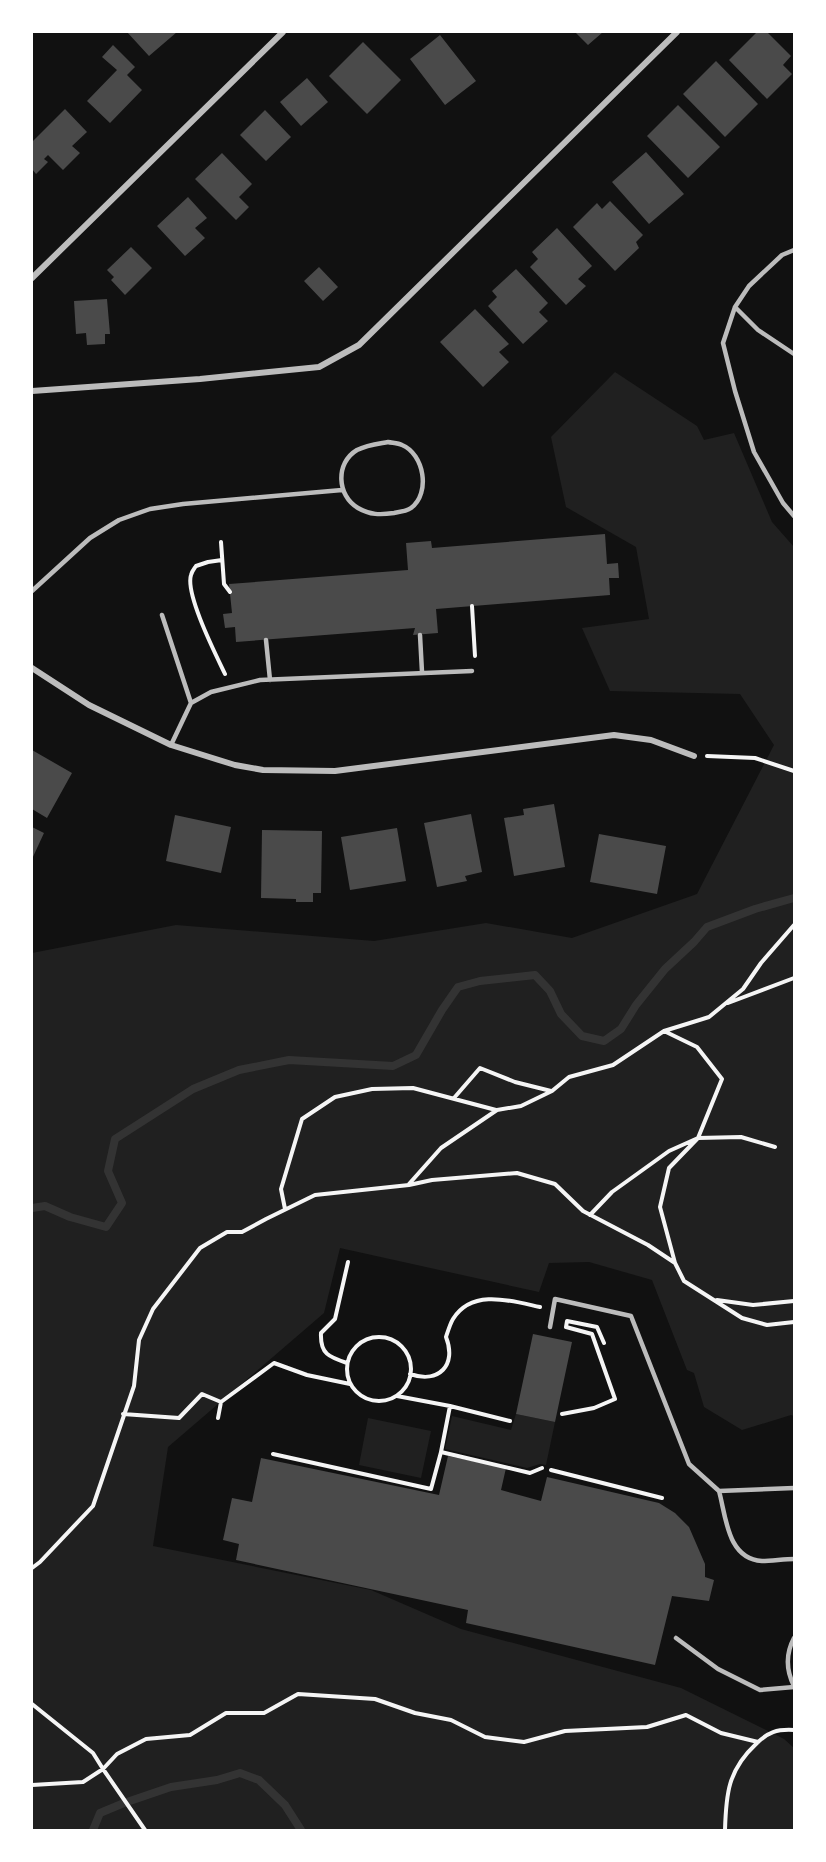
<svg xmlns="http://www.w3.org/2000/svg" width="826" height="1862" viewBox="0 0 826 1862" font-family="Cabin,sans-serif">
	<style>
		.green { fill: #202020 }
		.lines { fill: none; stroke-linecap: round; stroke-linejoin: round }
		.stream { stroke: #333; stroke-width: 8 }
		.building { fill: #4a4a4a }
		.path { stroke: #f5f5f5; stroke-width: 4 }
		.service { stroke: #bcbcbc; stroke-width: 4.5 }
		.minor { stroke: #bcbcbc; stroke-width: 6 }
	</style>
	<rect width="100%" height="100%" fill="#111"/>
	<!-- green -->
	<path class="green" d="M615 372 697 426 704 440 734 433 772 522 794 547V1416L791 1415 742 1430 704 1407 694 1373 687 1370 652 1280 589 1262 549 1263 539 1292 340 1248 324 1313 168 1447 153 1546 371 1590 461 1629 681 1688 784 1739 794 1748V1830H32V953L176 925 374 941 486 923 572 938 697 894 774 745 740 694 610 691 582 628 649 619 636 547 566 507 551 437Z
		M516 1414 555 1422 546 1465 540 1464 527 1468 445 1449 452 1416 511 1430Z
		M368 1418 431 1431 421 1478 359 1465Z"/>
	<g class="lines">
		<!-- stream -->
		<path class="stream" d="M32 1208 45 1206 70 1217 106 1227 122 1203 108 1171 115 1139 193 1089 239 1070 289 1060 393 1066 416 1055 442 1010 458 987 480 981 535 975 550 991 561 1014 582 1036 604 1041 621 1029 636 1005 665 969 694 942 707 927 755 909 794 898
			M93 1830 100 1813 124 1803 171 1787 217 1780 240 1773 259 1780 285 1805 301 1830"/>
	</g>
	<!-- building -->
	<path class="building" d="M127 32H177L149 56Z
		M575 32H603L588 45Z
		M757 32H767L791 56 783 65 792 74 767 99 729 60Z
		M440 35 476 81 445 105 410 59Z
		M363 42 401 80 367 114 329 76Z
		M113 45 135 67 127 75 142 90 110 123 87 101 117 70 102 57Z
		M716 61 758 104 725 137 683 94Z
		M307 78 328 102 301 126 280 102Z
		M678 105 720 147 688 178 647 136Z
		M65 109 87 132 72 146 80 153 63 170 48 155 44 159 48 162 36 174 32 169V142Z
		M265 110 291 137 266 161 240 135Z
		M646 152 684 194 649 224 612 182Z
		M222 153 252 184 239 197 249 207 236 220 195 179Z
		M188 197 207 218 195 228 205 238 185 256 157 226Z
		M610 201 643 235 636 242 639 248 615 271 573 227 597 203 602 209Z
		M557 228 592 266 578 279 586 286 566 305 530 267 538 259 532 252Z
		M131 247 152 268 125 295 111 280 114 277 107 270Z
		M319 267 338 287 323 301 304 281Z
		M516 269 548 303 539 312 548 321 523 344 488 306 497 297 492 291Z
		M107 299 110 334H105V344L87 345 86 333 76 334 74 301Z
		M475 309 509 344 499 352 509 362 483 387 440 342Z
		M605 534 607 564 618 563 619 578H609L610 595 436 609 438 633 413 635 415 628 236 642 235 627 225 628 223 614 232 613 229 584 408 570 406 543 431 541 432 548Z
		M32 750 72 773 47 818 32 809Z
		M554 804 565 867 514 876 504 818 524 815 523 809Z
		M471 814 482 872 465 876 467 881 437 887 424 823Z
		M175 815 231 827 221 873 166 861Z
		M32 827 44 833 32 859Z
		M397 828 406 881 350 890 341 837Z
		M262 830 322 831 321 893H313V902H296V899L261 898Z
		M599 834 666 846 657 894 590 882Z
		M533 1334 572 1342 555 1422 516 1414Z
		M448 1456 506 1468 501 1490 541 1501 547 1477 659 1503 675 1513 689 1527 705 1564V1577L714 1580 709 1601 672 1596 655 1665 466 1623 468 1610 236 1560 239 1544 223 1540 232 1498 252 1502 261 1458 439 1495Z"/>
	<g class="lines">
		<!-- path -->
		<path class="path" d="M221 542 224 584 230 592
			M222 560 208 562 196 566C194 569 192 571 191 575 185 594 216 655 225 674
			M472 606 475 656
			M707 756 755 758 794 771
			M728 1003 794 978
			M664 1031 697 1047 722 1079 698 1138 669 1168 660 1207 675 1263
			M454 1098 480 1068 515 1082 551 1091
			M409 1184 441 1148 497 1110 521 1106 552 1091 569 1077 613 1065 664 1031 709 1017 743 989 761 963 794 925
			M285 1209 281 1189 302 1119 335 1097 372 1089 413 1088 496 1110
			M590 1215 612 1192 669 1151 698 1138 741 1137 775 1147
			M717 1300 753 1305 794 1301
			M347 1369a32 32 0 1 1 64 0a32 32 0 1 1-64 0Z
			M347 1363C329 1357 320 1354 321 1333L335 1319 348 1262
			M410 1374C439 1384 457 1365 446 1337 448 1331 450 1324 453 1319 472 1288 512 1301 540 1307
			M397 1396 450 1406 510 1421
			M450 1406 441 1452 530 1473 542 1468
			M123 1414 179 1418 202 1394 221 1402
			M562 1414 594 1408 615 1399 592 1334 566 1327 567 1321 597 1327 604 1343
			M218 1418 221 1402 274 1363 307 1375 350 1384
			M273 1454 431 1489 441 1452
			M551 1470 662 1498
			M32 1568 40 1562 93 1506 134 1386 139 1340 153 1309 200 1248 227 1232H242L266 1219 315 1195 409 1185 432 1180 517 1173 555 1184 583 1211 648 1245 675 1263 684 1281 742 1318 767 1325 794 1322
			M32 1704 93 1753 103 1769 145 1830
			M32 1785 83 1782 103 1769 117 1754 146 1739 190 1735 226 1713H264L298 1694 375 1699 415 1713 451 1720 485 1737 524 1742 565 1731 647 1727 686 1715 721 1733 758 1742
			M725 1830C726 1794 728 1770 756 1744 768 1732 777 1729 794 1730"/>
		<!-- service -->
		<path class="service" d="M794 250 782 255 749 286 735 307 723 343 735 391 754 452 783 503 794 516
			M735 307 758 330 794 354
			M388 442C392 443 398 443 402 445 424 454 431 493 411 508 407 511 400 512 394 513 380 515 370 515 358 508 337 496 335 463 357 450 367 445 377 444 388 442Z
			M32 591 90 538 119 520 150 509 183 504 342 490
			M162 615 191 703
			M420 635 422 672
			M266 640 270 680
			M171 745 191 703 211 692 260 680 472 671
			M550 1327 555 1299 631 1316 689 1464 719 1491
			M794 1488 719 1491C726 1516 727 1559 762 1561 772 1561 784 1559 794 1559
			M676 1638 718 1669 760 1690 794 1687
			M794 1638C785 1655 786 1670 794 1686"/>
		<!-- minor -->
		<path class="minor" d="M32 278 283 32
			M32 391 200 379 319 367 359 345 677 32
			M32 668 89 705 171 745 235 765 263 770 335 771 614 735 651 740 694 756"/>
	</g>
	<!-- border -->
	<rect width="826" height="1862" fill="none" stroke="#ffffff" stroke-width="66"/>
</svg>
